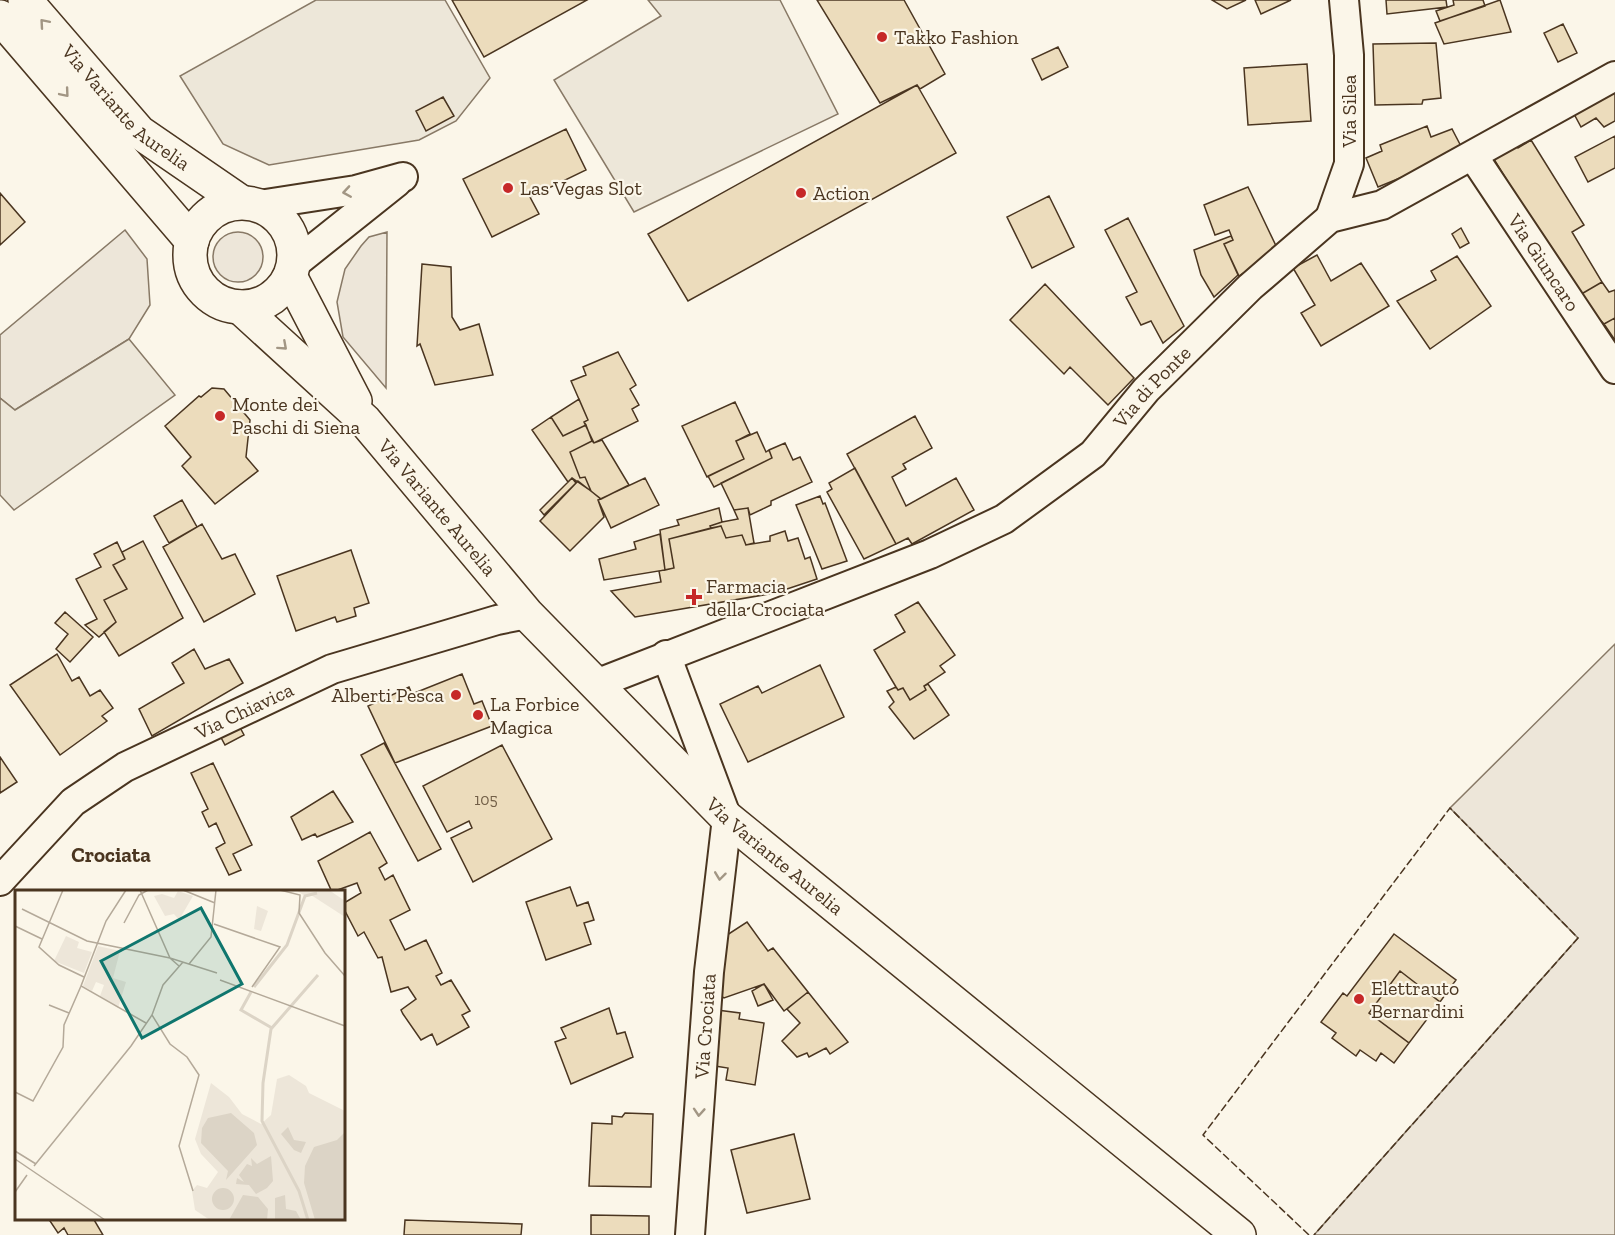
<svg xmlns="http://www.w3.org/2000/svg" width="1615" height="1235" viewBox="0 0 1615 1235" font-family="'Zilla Slab',serif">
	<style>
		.green { fill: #ede6d9; stroke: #887966; stroke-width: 1.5 }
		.parking { fill: #ede7d9; stroke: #887966; stroke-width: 1.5 }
		.building { fill: #ecdcbc; stroke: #4a3520; stroke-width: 1.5 }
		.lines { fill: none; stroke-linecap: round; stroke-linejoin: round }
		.minor-casing { stroke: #4a3520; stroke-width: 32 }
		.primary-casing { stroke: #4a3520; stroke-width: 36 }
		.minor { stroke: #fbf6e9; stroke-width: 28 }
		.primary { stroke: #fbf6e9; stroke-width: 33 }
		.fence { stroke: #4a3520; stroke-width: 1.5; stroke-dasharray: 8 3; stroke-linecap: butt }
		.oneway { stroke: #a29684 }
		.poi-dot { fill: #c62828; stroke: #fbf6e9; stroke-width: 2 }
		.labels { text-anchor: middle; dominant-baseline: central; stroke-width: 4.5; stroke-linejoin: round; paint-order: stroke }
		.number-label { font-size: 16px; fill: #725f47 }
		.poi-label { font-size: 20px; fill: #4a3520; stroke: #fbf6e9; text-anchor: start }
		.street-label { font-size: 20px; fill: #4a3520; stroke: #fbf6e9 }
		.neighbourhood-label { font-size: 21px; font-weight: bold; fill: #4a3520; stroke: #fbf6e9 }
		.inset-river { fill: none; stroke: #dcd4c6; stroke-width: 3 }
		.inset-road { fill: none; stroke: #b4a999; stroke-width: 1.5 }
		.view { fill: #0f766e; fill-opacity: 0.15; stroke: #0f766e; stroke-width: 3 }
		.inset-edge { fill: none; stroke: #4a3520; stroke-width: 3 }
	</style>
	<rect width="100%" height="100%" fill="#fbf6e9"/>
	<!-- green -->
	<path class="green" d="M125 230 147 259 150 305 129 339 15 410 0 398V335Z
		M213 257a25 25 0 1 1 50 0a25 25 0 1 1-50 0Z
		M387 232 386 388 343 337 337 302 345 269 361 246 369 237Z
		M1615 644V1235H1314L1578 938 1450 808Z"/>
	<!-- parking -->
	<path class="parking" d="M316 0H445L490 78 456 121 419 140 269 165 223 144 180 76Z
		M648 0H780L838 114 634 212 554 80 661 16Z
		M129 339 175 395 14 510 0 495V398L15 410Z"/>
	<!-- building -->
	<path class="building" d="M452 0H587L484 57Z
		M817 0H904L945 74 920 89 917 85 880 103Z
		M1212 0H1246L1227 9Z
		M1255 0H1291L1261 14Z
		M1386 0H1446L1447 7 1387 14Z
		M1453 0H1483L1485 6 1440 21 1436 11 1454 5Z
		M1500 0 1511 32 1444 44 1435 23Z
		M1563 24 1577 53 1558 62 1544 33Z
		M1436 43 1441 98 1423 100 1422 104 1375 105 1373 44Z
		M1058 47 1068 67 1042 80 1032 59Z
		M1307 64 1311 121 1248 125 1244 68Z
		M917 85 956 153 688 301 648 234Z
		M1615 88V121L1604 127 1596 118 1581 127 1573 112Z
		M443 97 454 116 426 131 416 111Z
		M1427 126 1431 137 1452 129 1464 152 1378 187 1366 158 1382 151 1380 145Z
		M566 129 586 170 530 197 539 214 492 237 463 179Z
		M1615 136V168L1588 182 1575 157Z
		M1531 140 1584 225 1572 232 1602 282 1578 296 1492 156 1515 142 1518 148Z
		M1248 187 1278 250 1239 276 1224 244 1233 240 1229 230 1215 235 1204 205Z
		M0 193 25 222 0 245Z
		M1049 196 1074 247 1032 268 1007 217Z
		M1128 218 1184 326 1163 343 1151 321 1141 325 1126 297 1137 292 1105 230Z
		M1461 228 1469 243 1460 248 1452 234Z
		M1231 236 1233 240 1224 244 1238 275 1214 297 1201 275 1194 250Z
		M1317 255 1331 281 1361 263 1389 306 1321 346 1301 313 1315 305 1293 268Z
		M1457 256 1491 306 1430 349 1397 301 1436 280 1431 271Z
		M422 264 451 267 452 317 460 330 479 324 493 375 435 385 420 344 417 346Z
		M1602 282 1609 292 1615 290V318L1604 324 1578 296Z
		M1045 284 1134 378 1108 405 1070 367 1064 374 1010 320Z
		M1615 318V340L1604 324Z
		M618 352 636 385 630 389 639 405 632 409 638 421 594 443 584 422 588 420 571 381 586 375 583 367Z
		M212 388 224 389 250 420 246 457 258 471 215 504 182 466 191 457 165 426 199 396 201 397Z
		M579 399 588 420 584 422 586 425 563 436 551 417Z
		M735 402 750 434 736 441 744 459 707 477 682 426Z
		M915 416 932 448 903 464 906 469 892 477 906 506 956 478 974 510 912 544 908 538 896 544 847 454Z
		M551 417 563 436 586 425 592 441 570 452 580 478 585 477 591 491 572 478 568 482 532 430Z
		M757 432 766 452 769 450 772 458 714 487 708 476 744 459 736 441Z
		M602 440 629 485 601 499 591 491 585 477 580 478 570 452 592 441 594 443Z
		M785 443 793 460 800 457 812 482 771 501V505L750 515 748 508 734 510 721 483 772 458 769 450Z
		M855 468 896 544 864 559 827 492 832 489 829 483Z
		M572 478 576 483 544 515 540 510Z
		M645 478 659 505 611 528 598 500Z
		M578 481 601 499 598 500 604 517 570 551 540 521Z
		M820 496 823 504 825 503 847 561 822 569 796 505Z
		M182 500 197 527 169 543 154 516Z
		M719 508 722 522 710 526 711 528 669 539 674 568 665 570 660 530 679 525 677 520Z
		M748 508 754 543 746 545 742 535 726 538 721 526 711 528 710 526 722 522 738 519 734 510Z
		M202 524 222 559 235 554 255 594 204 622 163 547Z
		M721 526 726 538 742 535 746 545 770 541V536L785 531 788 541 798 538 805 559 810 557 817 579 775 593 635 617 611 591 661 582 659 571 674 568 669 539Z
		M660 534 665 570 604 580 599 559 636 549 634 542Z
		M143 541 183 618 119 656 104 632 116 622 104 600 127 589 113 565 125 559 122 552Z
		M117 542 125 559 113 565 127 589 104 600 116 622 99 637 85 625 97 619 76 579 101 567 94 554Z
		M351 550 369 603 354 608 356 616 337 622 335 617 296 631 277 576Z
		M918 602 955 655 940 666 945 672 924 686 926 690 910 700 903 688 898 690 896 687 874 650 905 632 895 615Z
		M65 612 93 637 70 662 56 649 68 634 55 623Z
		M194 649 205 669 229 659 243 683 152 736 139 709 184 683 172 663Z
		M57 654 72 681 79 677 90 696 100 690 113 708 102 716 107 721 60 755 10 685Z
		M820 665 844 717 748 762 720 704 758 686 762 693Z
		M462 674 474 704 482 701 492 726 395 763 368 706 409 687 412 694Z
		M928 684 949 715 914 739 889 707 894 702 887 691 896 687 898 690 903 688 910 700 926 690 924 686Z
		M236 720 244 735 225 745 217 730Z
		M384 743 441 849 418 861 361 755Z
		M502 745 552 839 473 882 451 838 472 828 469 821 447 832 423 786Z
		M0 757 17 782 0 793Z
		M213 763 252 845 233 854 241 870 229 875 216 848 225 843 216 823 209 827 202 812 208 809 191 773Z
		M333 791 353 822 317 837 315 834 302 840 291 817Z
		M370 832 387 863 379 868 385 880 393 875 410 910 390 920 405 950 426 940 442 973 436 976 441 985 451 980 470 1011 462 1015 469 1027 437 1045 432 1034 421 1040 403 1014 401 1010 416 999 408 987 391 992 382 957 378 958 364 932 358 936 344 909V903L361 893 357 883 332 892 318 861Z
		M570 887 577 906 588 902 594 920 584 923 591 944 546 960 526 902Z
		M747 922 768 951 773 948 808 992 784 1011 764 984 724 998 719 994 727 935Z
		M1394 934 1456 980 1440 1002 1400 971 1369 1013 1409 1043 1394 1063 1381 1053 1376 1061 1360 1050 1356 1056 1332 1038 1336 1033 1321 1022 1343 993 1347 996Z
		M1400 971 1440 1002 1409 1043 1369 1013Z
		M764 984 773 1000 758 1006 752 991Z
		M808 992 848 1042 830 1054 826 1048 809 1057 807 1053 797 1057 782 1041 800 1023 787 1009Z
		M609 1008 617 1034 625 1032 633 1057 571 1084 555 1042 566 1038 561 1028Z
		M717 1010 740 1013 739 1019 764 1023 755 1085 726 1080 728 1068 709 1065Z
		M625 1113 653 1114 651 1187 589 1186 592 1123 612 1124V1116L622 1117Z
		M794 1134 810 1199 747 1213 731 1150Z
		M591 1215 649 1216V1235H591Z
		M48 1218H93L103 1235H68L64 1228 58 1233Z
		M405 1220 522 1224 521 1235H404Z"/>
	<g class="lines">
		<defs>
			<g id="minor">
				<path id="s1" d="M1473 156 1615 369"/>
				<path d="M259 205 356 190 403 177"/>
				<path d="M1330 218 1349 164V55L1344 0"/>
				<path d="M293 265 397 182"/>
				<path d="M666 655 727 818 709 972 690 1235"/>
				<path id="s2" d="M596 684 930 554 1004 519 1093 454 1146 390 1250 287 1330 218 1382 205 1615 76"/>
				<path id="s3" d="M0 881 73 802 125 767 332 669 497 620 527 614"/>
			</g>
			<g id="primary">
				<path id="s4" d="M25 0 139 132 241 202"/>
				<path d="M0 17 192 241"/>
				<circle cx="242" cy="255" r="52"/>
				<path d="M290 276 355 401"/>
				<path id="s5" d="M240 307 365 421 527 614 727 818 1239 1235"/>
			</g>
		</defs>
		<!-- minor casing -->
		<use href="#minor" class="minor-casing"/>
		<!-- primary casing -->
		<use href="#primary" class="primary-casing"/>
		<!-- minor -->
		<use href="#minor" class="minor"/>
		<!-- primary -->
		<use href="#primary" class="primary"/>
		<!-- fence -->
		<path class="fence" d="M1309 1235 1203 1135 1450 808 1578 938 1314 1235"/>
	</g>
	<!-- one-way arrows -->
	<defs><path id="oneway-chevron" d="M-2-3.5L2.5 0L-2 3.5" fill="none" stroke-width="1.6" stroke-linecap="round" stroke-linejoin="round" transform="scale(1.5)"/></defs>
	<g class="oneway">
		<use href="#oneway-chevron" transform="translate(44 23) rotate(-131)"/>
		<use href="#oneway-chevron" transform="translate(65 93) rotate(50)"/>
		<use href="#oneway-chevron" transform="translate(347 192) rotate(171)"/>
		<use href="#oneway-chevron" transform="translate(283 346) rotate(42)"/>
		<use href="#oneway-chevron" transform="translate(720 876) rotate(97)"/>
		<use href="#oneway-chevron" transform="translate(699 1112) rotate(94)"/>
	</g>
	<!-- markers -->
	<g class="poi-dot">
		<circle cx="882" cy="37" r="6"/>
		<circle cx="508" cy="188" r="6"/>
		<circle cx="801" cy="193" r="6"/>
		<circle cx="220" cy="416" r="6"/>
		<path d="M691 588h6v6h6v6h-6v6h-6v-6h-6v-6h6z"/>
		<circle cx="456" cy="695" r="6"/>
		<circle cx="478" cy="715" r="6"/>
		<circle cx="1359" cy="999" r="6"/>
	</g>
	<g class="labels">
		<!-- number labels -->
		<g class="number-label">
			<text x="486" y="799">105</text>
		</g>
		<!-- poi labels -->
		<g class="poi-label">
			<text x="894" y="37">Takko Fashion</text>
			<text x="520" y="188">Las Vegas Slot</text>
			<text x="813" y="193">Action</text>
			<text x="232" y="404">Monte dei<tspan x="232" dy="23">Paschi di Siena</tspan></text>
			<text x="706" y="586">Farmacia<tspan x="706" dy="23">della Crociata</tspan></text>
			<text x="444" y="695" text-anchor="end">Alberti Pesca</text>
			<text x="490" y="704">La Forbice<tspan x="490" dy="23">Magica</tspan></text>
			<text x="1371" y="988">Elettrauto<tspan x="1371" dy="23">Bernardini</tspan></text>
		</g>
		<!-- street labels -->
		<g class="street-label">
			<text stroke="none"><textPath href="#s4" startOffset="148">Via Variante Aurelia</textPath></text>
			<text transform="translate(1349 111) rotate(-90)">Via Silea</text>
			<text stroke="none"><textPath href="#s1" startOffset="128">Via Giuncaro</textPath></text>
			<text stroke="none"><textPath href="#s2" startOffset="640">Via di Ponte</textPath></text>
			<text stroke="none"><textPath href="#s5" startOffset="282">Via Variante Aurelia</textPath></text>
			<text stroke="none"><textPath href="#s3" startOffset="302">Via Chiavica</textPath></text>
			<text stroke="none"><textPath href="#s5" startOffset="768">Via Variante Aurelia</textPath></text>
			<text transform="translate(705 1026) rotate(-86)">Via Crociata</text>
		</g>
		<!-- neighbourhood labels -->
		<g class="neighbourhood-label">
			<text x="111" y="854">Crociata</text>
		</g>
	</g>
	<!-- overview -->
	<g transform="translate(15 890)">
		<rect width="330" height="330" fill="#fbf6e9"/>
		<path d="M281 0H314L330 11V27L296 5 290 6ZM163 1 178 6 164 30 159 24 150 26 139 6 147 4 159 8ZM242 16 253 21 246 41 239 39ZM51 46 64 52 62 58 77 62 69 83 39 71ZM83 56 105 61 98 88 111 92 103 118 85 106 89 95 81 92 77 101 68 96ZM274 185 291 196 294 203 330 221V330H195L180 320 177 301 182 295 192 298 203 282 186 264 180 249 196 193 214 207 227 224 246 234 256 225 262 189Z" fill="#ede6d9"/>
		<path d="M216 223 239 243 242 255 211 290 213 281 186 253 187 238 193 228ZM273 237 279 250 291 252 286 263 279 260 266 244ZM330 242V330H300L289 293 290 276 299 257 322 250ZM256 266 258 291 252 298 241 304 234 295 221 294 222 288 229 292 224 285 232 274 237 276 236 268 242 274ZM197 309a11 11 0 1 1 22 0a11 11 0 1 1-22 0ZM228 305 243 307 253 319 252 330H214ZM270 305 271 319 281 321 286 330H260V308Z" fill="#dcd4c6"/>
		<path class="inset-river" d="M239 97 272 55 290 6 302 3M236 102 226 120 257 138M293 330 284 301 247 231 248 193 256 139 303 85"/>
		<path class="inset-road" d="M48 0 24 57 44 75 69 87M111 0 91 31 66 96 131 133M125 0 155 68 164 76M168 0 200 13M265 0 285 5 284 23 310 63 330 86M7 19 72 51 155 68 202 83M109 33 124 5 133 0M199 34 265 57 237 97M0 36 27 49M174 74 196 47 201 0M205 90 330 136M34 115 54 123M137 125 155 154 172 167 184 185 164 256 178 301M0 202 18 211 48 157 49 135 66 96M0 261 21 274M0 269 90 330M19 276 116 156 137 125 148 95 168 72M0 302 12 285"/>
		<path class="view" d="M186 18 227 94 127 148 86 71Z"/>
		<rect width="330" height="330" class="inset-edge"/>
	</g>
</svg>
